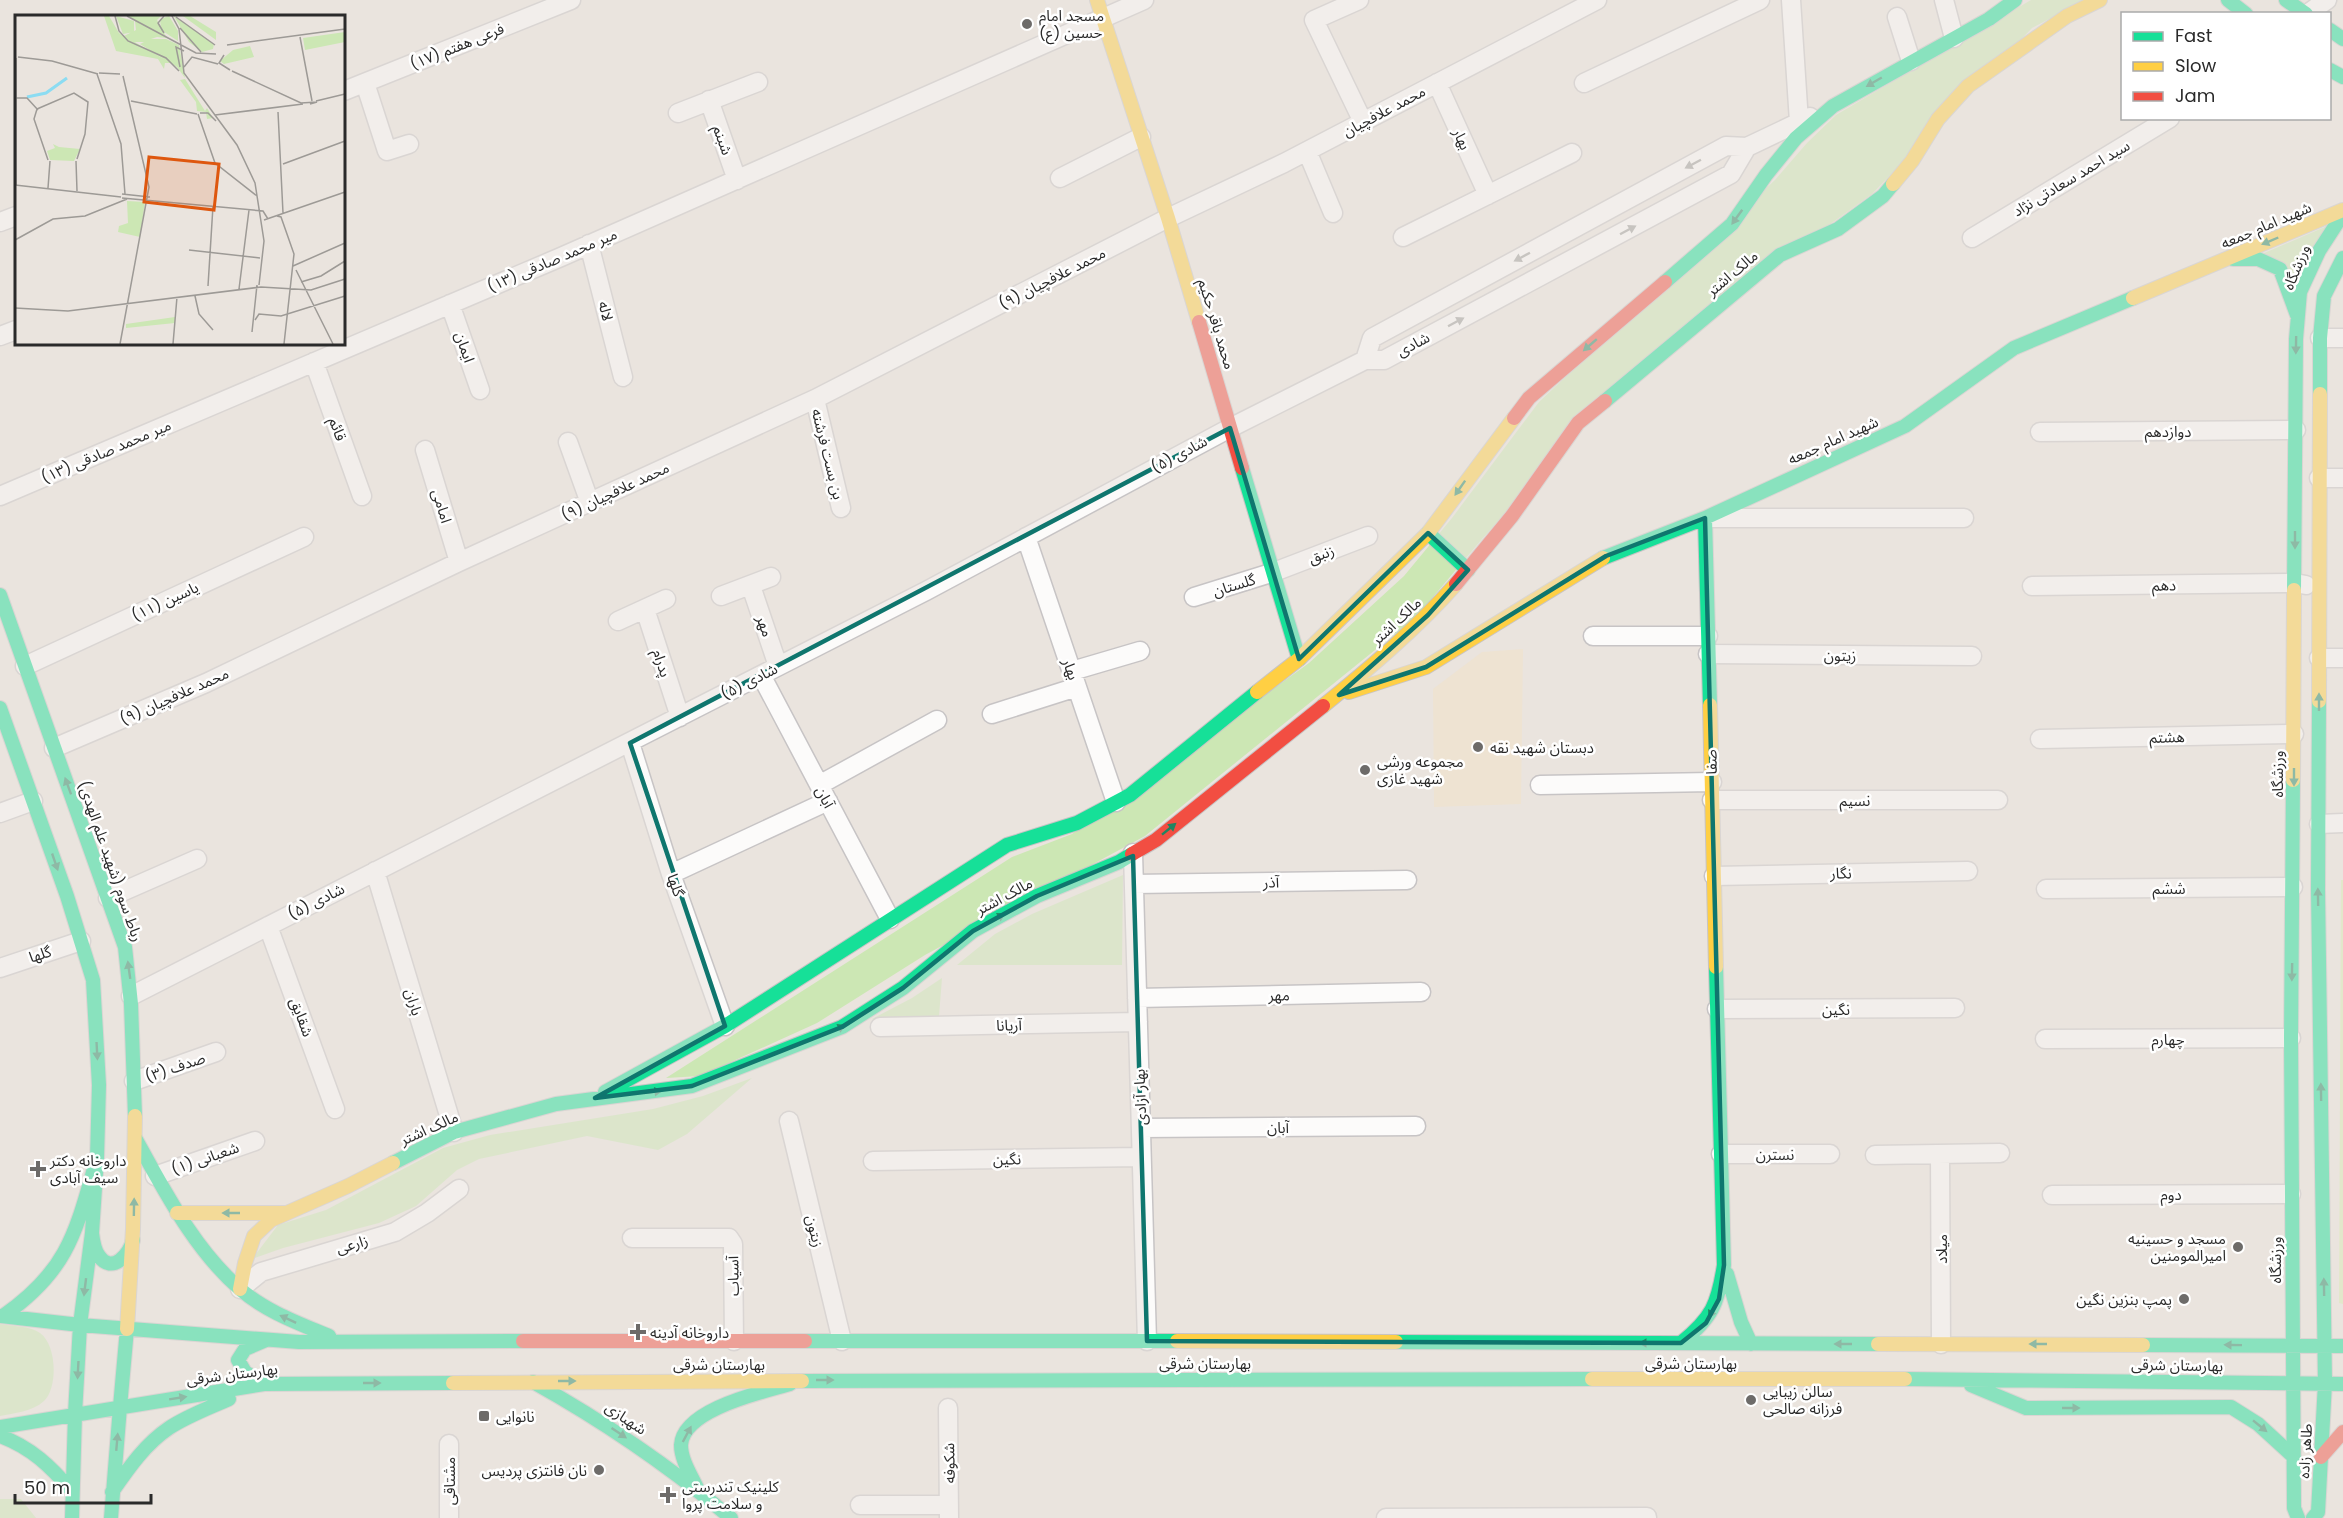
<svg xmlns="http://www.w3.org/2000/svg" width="2343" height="1518" viewBox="0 0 2343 1518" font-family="Poppins,'Noto Sans Arabic',sans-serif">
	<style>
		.education { fill: #eee3d2 }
		.green { fill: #cce7b4 }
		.pitch { fill: #d9ecb1 }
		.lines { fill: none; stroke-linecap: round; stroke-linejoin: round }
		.street-casing { stroke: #c7c4c5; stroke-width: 21 }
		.fast-casing { stroke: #c7c4c5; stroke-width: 16 }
		.slow-casing { stroke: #c7c4c5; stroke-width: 16 }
		.jam-casing { stroke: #c7c4c5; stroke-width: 16 }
		.street { stroke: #fcfbfa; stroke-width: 18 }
		.fast { stroke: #16e098; stroke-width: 14 }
		.slow { stroke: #ffcf43; stroke-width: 14 }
		.jam { stroke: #f24e42; stroke-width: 14 }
		.oneway { fill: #208561 }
		.oneway2 { fill: #9e9d9c }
		.marked { fill: none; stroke: #0f766e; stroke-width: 4.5; stroke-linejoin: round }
		.poi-dot { fill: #6d6b69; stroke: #fff; stroke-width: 2 }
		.labels { text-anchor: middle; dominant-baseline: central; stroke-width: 5; stroke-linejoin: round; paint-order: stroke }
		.poi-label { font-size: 15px; fill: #2a2a2a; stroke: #fff; text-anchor: start }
		.street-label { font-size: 15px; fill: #2a2a2a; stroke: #fff }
		.inset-river { fill: none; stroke: #8cdcf2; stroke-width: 3 }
		.inset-road { fill: none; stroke: #9d9a96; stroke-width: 1.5 }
		.view { fill: #de570e; fill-opacity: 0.15; stroke: #de570e; stroke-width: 3 }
		.inset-edge { fill: none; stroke: #2a2a2a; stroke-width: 3 }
	</style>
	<rect width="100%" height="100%" fill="#eae4de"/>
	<!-- education -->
	<path class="education" d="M1523 649 1521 804 1434 807 1433 689 1482 652Z"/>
	<!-- green -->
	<path class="green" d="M2031 0H2085L2032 28 1872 194 1648 355 1482 539 1417 616 1145 836 925 955 817 1023 700 1076 666 1078 1012 857 1072 834 1309 663 1404 576 1452 518 1539 402 1775 180 1807 143 1836 115Z
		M2327 226 2295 285 2262 254Z
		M1123 875 1122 965H957L995 934 1032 914Z
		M942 978 939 1016 872 1019 912 998Z
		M752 1078 687 1134 658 1150 587 1136 479 1159 457 1170 416 1206 379 1223 283 1248 252 1259 278 1225 326 1210 443 1148 490 1135 653 1109 703 1096Z
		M0 1324C11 1326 31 1326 40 1333 57 1345 58 1388 44 1401 32 1412 14 1413 0 1416Z
		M0 1499H21L36 1518H0Z"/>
	<!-- pitch -->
	<path class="pitch" d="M2341 880H2343V1304L2339 1303Z"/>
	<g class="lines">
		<defs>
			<path id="street" d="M1359 0 1314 20 1363 122
				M1791 0 1799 122
				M1944 0 1954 38
				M2307 14 2327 0
				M1897 17 1911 61
				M365 83 387 151 409 144
				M1437 83 1488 195
				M1584 83 1760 0
				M344 91 571 0
				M709 100 737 180
				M678 113 758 82
				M1307 151 1333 213
				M1060 178 1141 137
				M0 222 16 216
				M1403 237 1572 153
				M1972 238 2170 118
				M589 244 623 377
				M450 304 480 390
				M0 336 16 330
				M2320 338H2343
				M1365 360 1372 338 1726 146 1747 147 1810 117
				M314 362 362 496
				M815 399 841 508
				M2040 432 2296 430
				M568 442 590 503
				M425 450 459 562
				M2319 478H2343
				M0 496 561 257 1144 0
				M1712 518H1964
				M1026 537 1116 802
				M751 586 778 666
				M2032 586 2295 583 2306 585
				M721 596 771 577
				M1194 597 1274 572 1368 536
				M645 609 680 717
				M618 621 666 599
				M1593 636H1708
				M1708 654 1972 656
				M2319 658H2343
				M25 666 304 537
				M1072 671 1140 651
				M761 675 890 919
				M992 714 1077 687
				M2040 739 2294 734
				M630 743 671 874 725 1026
				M54 748 206 683 459 562 815 399 1168 218 1284 163 1597 0
				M819 785 937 720
				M1540 785 1712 782
				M1712 800H1998
				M0 813 33 801
				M2319 824 2343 823
				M1133 853 1147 1341
				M375 871 454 1132
				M671 874 828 801
				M1714 876 1968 871
				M1134 884 1407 880
				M2046 889 2293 887
				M108 898 197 859
				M268 926 335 1109
				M0 968 81 941
				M131 996 926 591 1230 428 1365 360H1384L1731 174 1747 147
				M1137 998 1421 992
				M1717 1009 1955 1008
				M880 1027 1138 1022
				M2045 1039 2291 1038
				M134 1081 216 1052
				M789 1121 842 1341
				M1141 1128 1416 1126
				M1721 1154H1830
				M1940 1154 1941 1344
				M1875 1155 2000 1153
				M873 1161 1141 1157
				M155 1176 255 1141
				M2052 1195 2291 1194
				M632 1238H729L733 1244 734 1341
				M240 1289 261 1272 395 1232 427 1213 459 1189
				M948 1408 949 1518
				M860 1505H949
				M449 1518V1444
				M1386 1518 1647 1517"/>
			<path id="fast" d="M2228 0 2246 14
				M2286 0 2306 14
				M2330 30 2343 39
				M2330 70 2343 77
				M2233 259H2258L2280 269 2297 315
				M1665 282 1732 224 1766 175 1796 138 1833 106 1989 19 2015 0
				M2320 394V338L2324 296 2343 258
				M1605 401 1780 255 1838 229 1883 196 1893 184
				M1242 468 1299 659
				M1705 518 1710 705
				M1428 533 1468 570
				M1603 558 1705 518 1905 426 2014 348 2133 298
				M2294 590 2296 339 2300 292 2319 251 2343 214
				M0 595 125 947 131 1004 135 1116
				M0 708 67 896 93 980 99 1085 97 1158 92 1233 80 1325
				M2293 780 2291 1038 2294 1508 2298 1518
				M605 1092 725 1026 1007 845 1077 823 1130 795 1257 692
				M135 1138C165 1191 193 1248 240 1289 265 1311 298 1323 329 1336
				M393 1163 454 1132 556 1104 692 1086 842 1027 903 988 973 931 1037 896 1119 862 1132 854
				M92 1233C93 1241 94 1250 99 1256 112 1275 130 1254 133 1240
				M1727 1274 1741 1322 1751 1344
				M0 1316 80 1325 299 1342 523 1341
				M3 1316C69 1270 76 1231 97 1158
				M805 1341H1177
				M1396 1342 1878 1344
				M1681 1343C1712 1318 1718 1304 1724 1265L1716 967
				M2143 1345 2343 1346
				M1905 1379 2343 1384
				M802 1381 1592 1379
				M533 1382C603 1421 669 1466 731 1518
				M264 1384 245 1372 238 1360 245 1349 266 1340
				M1971 1385 2026 1408 2231 1407 2258 1424 2294 1457
				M120 1407 127 1329
				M75 1414 80 1325
				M0 1427 264 1384 453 1383
				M0 1436C31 1447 51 1467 72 1491
				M697 1488C691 1475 681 1460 681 1445 683 1409 763 1392 790 1384
				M112 1492C128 1469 145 1444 169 1428 187 1416 209 1408 229 1399
				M72 1518 75 1414
				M111 1518 120 1407
				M2313 1518 2318 1512 2325 1383 2318 890 2319 701"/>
			<path id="slow" d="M1097 0 1168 218 1199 322
				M1893 184 1912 161 1938 119 1968 86 2067 16 2100 0
				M2133 298 2343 210
				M1257 692 1299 659 1428 533 1514 418
				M1349 692 1426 667 1603 558
				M2319 701 2320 394
				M1710 705 1716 967
				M1323 706C1370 668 1416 629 1456 584
				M2293 780 2294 590
				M177 1213H285
				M240 1289 245 1263 254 1236 271 1220 348 1186 393 1163
				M127 1329 133 1229 135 1116
				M1177 1341 1396 1342
				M1878 1344 2143 1345
				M1592 1379H1905
				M453 1383 802 1381"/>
			<path id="jam" d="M1199 322 1242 468
				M1514 418 1529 398 1665 282
				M1456 584 1512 516 1578 423 1605 401
				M1132 854 1156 840 1323 706
				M523 1341H805
				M2321 1457 2343 1432"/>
		</defs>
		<!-- street casing -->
		<use href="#street" class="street-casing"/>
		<!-- fast casing -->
		<use href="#fast" class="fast-casing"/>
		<!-- slow casing -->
		<use href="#slow" class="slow-casing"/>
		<!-- jam casing -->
		<use href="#jam" class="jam-casing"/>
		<!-- street -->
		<use href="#street" class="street"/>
		<!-- fast -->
		<use href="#fast" class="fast"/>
		<!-- slow -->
		<use href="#slow" class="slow"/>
		<!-- jam -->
		<use href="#jam" class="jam"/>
	</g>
	<!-- one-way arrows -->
	<defs><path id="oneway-solid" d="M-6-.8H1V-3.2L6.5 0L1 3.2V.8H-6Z" transform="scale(1.5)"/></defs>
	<g class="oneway">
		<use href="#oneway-solid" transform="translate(1874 82) rotate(150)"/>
		<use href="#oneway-solid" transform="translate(1737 217) rotate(126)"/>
		<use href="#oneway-solid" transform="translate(2270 241) rotate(157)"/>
		<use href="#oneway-solid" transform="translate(1590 345) rotate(139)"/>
		<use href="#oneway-solid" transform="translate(2296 345) rotate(91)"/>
		<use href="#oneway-solid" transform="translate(1460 488) rotate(125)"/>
		<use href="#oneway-solid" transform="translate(2295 540) rotate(90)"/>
		<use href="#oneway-solid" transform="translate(2319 702) rotate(-90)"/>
		<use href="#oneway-solid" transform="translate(2294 777) rotate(90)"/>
		<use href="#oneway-solid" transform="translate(68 786) rotate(-110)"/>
		<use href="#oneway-solid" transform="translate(1169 829) rotate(-39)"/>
		<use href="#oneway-solid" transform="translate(55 862) rotate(71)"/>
		<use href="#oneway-solid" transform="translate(2318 897) rotate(-91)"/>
		<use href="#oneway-solid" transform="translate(997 918) rotate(-29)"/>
		<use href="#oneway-solid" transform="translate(129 970) rotate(-98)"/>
		<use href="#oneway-solid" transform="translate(2292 972) rotate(91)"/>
		<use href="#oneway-solid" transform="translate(837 1029) rotate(-24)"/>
		<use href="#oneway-solid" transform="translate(97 1051) rotate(87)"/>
		<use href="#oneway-solid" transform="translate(653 1092) rotate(-7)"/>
		<use href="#oneway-solid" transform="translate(2321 1092) rotate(-91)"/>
		<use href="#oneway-solid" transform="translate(134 1207) rotate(-89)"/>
		<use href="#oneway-solid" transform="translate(231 1213) rotate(180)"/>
		<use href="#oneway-solid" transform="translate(85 1287) rotate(97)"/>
		<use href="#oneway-solid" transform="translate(2324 1287) rotate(-91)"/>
		<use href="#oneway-solid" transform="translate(1713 1310) rotate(118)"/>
		<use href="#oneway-solid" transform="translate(288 1319) rotate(-155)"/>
		<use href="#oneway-solid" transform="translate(1648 1343) rotate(-180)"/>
		<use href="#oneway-solid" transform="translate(1843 1344) rotate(-180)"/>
		<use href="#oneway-solid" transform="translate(2038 1344) rotate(180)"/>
		<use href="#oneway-solid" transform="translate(2233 1345) rotate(-179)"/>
		<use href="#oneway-solid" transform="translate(78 1370) rotate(93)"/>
		<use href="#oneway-solid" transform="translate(825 1380)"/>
		<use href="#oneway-solid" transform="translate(567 1381)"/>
		<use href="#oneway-solid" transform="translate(372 1383)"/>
		<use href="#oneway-solid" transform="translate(178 1398) rotate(-9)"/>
		<use href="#oneway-solid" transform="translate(2071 1408)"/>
		<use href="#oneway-solid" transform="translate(2260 1426) rotate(39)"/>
		<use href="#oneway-solid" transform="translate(619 1433) rotate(34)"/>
		<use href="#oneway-solid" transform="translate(687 1434) rotate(-62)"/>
		<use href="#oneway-solid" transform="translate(117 1442) rotate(-85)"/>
	</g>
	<g class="oneway2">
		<use href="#oneway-solid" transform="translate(1693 164) rotate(152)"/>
		<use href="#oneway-solid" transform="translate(1628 230) rotate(-28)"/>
		<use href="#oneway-solid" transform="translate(1522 257) rotate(152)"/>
		<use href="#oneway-solid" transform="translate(1456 322) rotate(-28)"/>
	</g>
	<!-- marked area -->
	<path d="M0 0H2343V1518H0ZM1230 428 1299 659 1428 533 1468 570 1428 615 1339 695 1426 667 1606 556 1705 518 1724 1265 1719 1299 1706 1323 1681 1343 1147 1341 1133 856 1037 896 973 931 903 988 842 1027 692 1086 595 1098 725 1026 630 743Z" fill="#eae4de" fill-opacity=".55" fill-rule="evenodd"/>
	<path class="marked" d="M1230 428 1299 659 1428 533 1468 570 1428 615 1339 695 1426 667 1606 556 1705 518 1724 1265 1719 1299 1706 1323 1681 1343 1147 1341 1133 856 1037 896 973 931 903 988 842 1027 692 1086 595 1098 725 1026 630 743Z"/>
	<!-- markers -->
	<g class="poi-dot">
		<circle cx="1027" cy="24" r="6"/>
		<circle cx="1478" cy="747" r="6"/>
		<circle cx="1365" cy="770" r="6"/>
		<path d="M35 1160h6v6h6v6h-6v6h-6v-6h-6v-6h6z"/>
		<circle cx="2238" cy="1247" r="6"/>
		<circle cx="2184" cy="1299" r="6"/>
		<path d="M635 1323h6v6h6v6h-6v6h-6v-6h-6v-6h6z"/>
		<circle cx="1751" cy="1400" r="6"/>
		<rect x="478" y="1410" width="12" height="12" rx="3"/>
		<circle cx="599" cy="1470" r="6"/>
		<path d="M665 1486h6v6h6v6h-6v6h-6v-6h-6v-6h6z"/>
	</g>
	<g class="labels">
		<!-- poi labels -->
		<g class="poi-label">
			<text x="1039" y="15">مسجد امام<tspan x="1039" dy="17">حسین (ع)</tspan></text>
			<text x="1490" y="747">دبستان شهید نقه</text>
			<text x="1377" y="761">مجموعه ورشی<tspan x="1377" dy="17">شهید غازی</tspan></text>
			<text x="50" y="1160">داروخانه دکتر<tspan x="50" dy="17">سیف آبادی</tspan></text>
			<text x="2226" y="1238" text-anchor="end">مسجد و حسینیه<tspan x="2226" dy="17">امیرالمومنین</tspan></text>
			<text x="2172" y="1299" text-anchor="end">پمپ بنزین نگین</text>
			<text x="650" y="1332">داروخانه آدینه</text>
			<text x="1763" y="1391">سالن زیبایی<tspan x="1763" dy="17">فرزانه صالحی</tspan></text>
			<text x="496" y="1416">نانوایی</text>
			<text x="587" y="1470" text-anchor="end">نان فانتزی پردیس</text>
			<text x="682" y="1486">کلینیک تندرستی<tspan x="682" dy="17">و سلامت پروا</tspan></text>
		</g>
		<!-- street labels -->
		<g class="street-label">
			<text transform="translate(457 46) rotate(-22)">فرعی هفتم (۱۷)</text>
			<text transform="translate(1384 111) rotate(-28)">محمد علافچیان</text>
			<text transform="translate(1462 139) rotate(65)">بهار</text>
			<text transform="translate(723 140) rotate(71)">شبنم</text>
			<text transform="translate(2071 178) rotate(-31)">سید احمد سعادتی نژاد</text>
			<text transform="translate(2266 225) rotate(-23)">شهید امام جمعه</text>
			<text transform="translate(552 260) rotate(-23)">میر محمد صادقی (۱۳)</text>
			<text transform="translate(2296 267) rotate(-68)">ورزشگاه</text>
			<text transform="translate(1732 273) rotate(-40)">مالک اشتر</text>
			<text transform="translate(1052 278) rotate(-27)">محمد علافچیان (۹)</text>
			<text transform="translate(606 311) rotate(76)">لاله</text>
			<text transform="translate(1217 324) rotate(73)">محمد باقر حکیم</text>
			<text transform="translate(1413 344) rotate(-28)">شادی</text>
			<text transform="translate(465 347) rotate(71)">ایمان</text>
			<text transform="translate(338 429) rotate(70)">قائم</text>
			<text x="2168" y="431">دوازدهم</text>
			<text transform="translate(1833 440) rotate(-24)">شهید امام جمعه</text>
			<text transform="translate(106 451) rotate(-23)">میر محمد صادقی (۱۳)</text>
			<text transform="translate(828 454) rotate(76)">بن بست فرشته</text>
			<text transform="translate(1179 454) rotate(-28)">شادی (۵)</text>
			<text transform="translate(615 491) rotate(-25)">محمد علافچیان (۹)</text>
			<text transform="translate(442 506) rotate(73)">امامی</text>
			<text transform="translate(1321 554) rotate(-21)">زنبق</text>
			<text transform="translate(1234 585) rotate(-17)">گلستان</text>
			<text transform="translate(2164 585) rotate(-1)">دهم</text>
			<text transform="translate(165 601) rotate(-25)">یاسین (۱۱)</text>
			<text transform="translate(1396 621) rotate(-43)">مالک اشتر</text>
			<text transform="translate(765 626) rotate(71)">مهر</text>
			<text x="1840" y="655">زیتون</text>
			<text transform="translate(662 663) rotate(72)">پدرام</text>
			<text transform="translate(1071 669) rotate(71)">بهار</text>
			<text transform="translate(749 681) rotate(-27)">شادی (۵)</text>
			<text transform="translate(174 696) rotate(-24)">محمد علافچیان (۹)</text>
			<text transform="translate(2167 737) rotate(-1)">هشتم</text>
			<text transform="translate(1711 762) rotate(-91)">صفا</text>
			<text transform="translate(2277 774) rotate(-90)">ورزشگاه</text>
			<text transform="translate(825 797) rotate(62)">آبان</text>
			<text x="1855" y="800">نسیم</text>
			<text transform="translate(111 861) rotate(71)">رباط سوم (شهید علم الهدی)</text>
			<text transform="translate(1841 873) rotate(-1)">نگار</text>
			<text transform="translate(1271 882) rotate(-1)">آذر</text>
			<text transform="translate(676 885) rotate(71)">گلها</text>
			<text x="2169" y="888">ششم</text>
			<text transform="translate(1004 896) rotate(-28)">مالک اشتر</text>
			<text transform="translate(316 901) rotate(-27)">شادی (۵)</text>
			<text transform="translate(40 954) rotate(-18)">گلها</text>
			<text transform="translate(1279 995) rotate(-1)">مهر</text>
			<text transform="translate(414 1002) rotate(73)">باران</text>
			<text x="1836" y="1009">نگین</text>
			<text transform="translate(302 1017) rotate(70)">شقایق</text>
			<text transform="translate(1009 1025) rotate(-1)">آریانا</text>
			<text x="2168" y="1039">چهارم</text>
			<text transform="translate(175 1067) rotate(-19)">صدف (۳)</text>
			<text transform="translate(1140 1097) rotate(-92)">بهار آزادی</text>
			<text x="1278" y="1127">آبان</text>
			<text transform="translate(429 1128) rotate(-24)">مالک اشتر</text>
			<text x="1775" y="1154">نسترن</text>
			<text transform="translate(205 1158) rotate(-19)">شعبانی (۱)</text>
			<text transform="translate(1007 1159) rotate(-1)">نگین</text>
			<text x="2171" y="1194">دوم</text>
			<text transform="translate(815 1231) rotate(77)">زیتون</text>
			<text transform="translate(352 1244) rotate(-16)">زارعی</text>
			<text transform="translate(1941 1249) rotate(-90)">میلاد</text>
			<text transform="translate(2275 1260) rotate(-90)">ورزشگاه</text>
			<text transform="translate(733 1276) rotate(-91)">آسیاب</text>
			<text x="1205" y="1363">بهارستان شرقی</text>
			<text x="1691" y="1363">بهارستان شرقی</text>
			<text x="719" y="1364">بهارستان شرقی</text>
			<text transform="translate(2177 1365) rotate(1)">بهارستان شرقی</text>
			<text transform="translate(232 1374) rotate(-7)">بهارستان شرقی</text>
			<text transform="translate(626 1418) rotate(34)">شهبازی</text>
			<text transform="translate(2305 1451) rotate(-87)">طاهر زاده</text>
			<text transform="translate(949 1463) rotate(-91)">شکوفه</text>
			<text transform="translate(449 1481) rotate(-90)">مشتاقی</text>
		</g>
	</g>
	<!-- overview -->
	<g transform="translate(15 15)">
		<rect width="330" height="330" fill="#eae4de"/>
		<path d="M89 1H94L104 18 156 48H150L149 54 143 44 101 36ZM101 1 119 6V17L108 19ZM113 1H146L142 5 152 23 142 22 136 24H151L164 30 170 63 162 52 125 29 129 27H118L109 21 121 15 120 6ZM154 1 163 16V26L146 15 145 4ZM159 1 199 29 198 34 187 37 174 27ZM168 1H175L201 17V25ZM330 17V27L290 35 288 23ZM235 31 239 42 209 49 205 46 218 35ZM170 64 190 96 192 93 198 103 192 104 191 97 182 96 181 87 165 65ZM38 129 44 132 65 134 59 146 35 145 32 136 40 133ZM112 186 130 187 125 222 103 217 104 211 113 208ZM160 302V308L111 313V309Z" fill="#cce7b4"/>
		<path class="inset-river" d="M12 82 31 78 52 63"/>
		<path class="inset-road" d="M100 1 104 16 113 26 151 43 164 56M112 1 181 38 201 39M149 1 143 8 149 18M157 1 164 14 169 58 222 130 240 168 249 226 244 270M161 2 200 30M165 13 186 37M285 22 297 86M212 30 330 14M209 40 204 48 215 55M3 42 37 46 83 59M1 43V170M165 52 161 32 169 36M169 52 177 42 203 49M217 56 286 88 302 87 295 89M84 58 105 59M82 59 106 129 110 179M0 83H12L23 95M116 86 182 99M301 86 330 79M22 94 59 78 73 87 70 119 62 144M22 94 19 104 33 145M263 97 268 198M185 98H193L201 106M183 99 200 148 242 181M200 100 288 89M61 146 62 176M268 149 330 126M0 170 106 182M33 173 35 146M107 179 135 182M107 183 248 196 253 204M262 201 266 202 279 239 269 329M249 205 330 177M0 225 38 204 70 201 112 184M174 235 245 243M278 251 330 228M281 255 318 329M286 267 306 261 330 246M193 271 198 191M224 274 234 195M180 281 184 299 198 315M0 293 53 296 246 272 296 275 330 264M240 305 244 299 266 301 330 281M237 317 242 270M105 329 134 172 108 61M158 329 162 282"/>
		<path class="view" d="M134 142 204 149 199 195 129 187Z"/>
		<rect width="330" height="330" class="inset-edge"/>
	</g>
	<!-- legend -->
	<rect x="2121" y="12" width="210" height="108" fill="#ffffff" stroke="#aaaaaa" stroke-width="1.5"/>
	<rect x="2133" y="32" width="30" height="9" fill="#16e098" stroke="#aaaaaa" stroke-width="1.5"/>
	<text x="2175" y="42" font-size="18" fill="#2a2a2a">Fast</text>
	<rect x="2133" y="62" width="30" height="9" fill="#ffcf43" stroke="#aaaaaa" stroke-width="1.5"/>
	<text x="2175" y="72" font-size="18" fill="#2a2a2a">Slow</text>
	<rect x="2133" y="92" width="30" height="9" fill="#f24e42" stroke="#aaaaaa" stroke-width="1.5"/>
	<text x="2175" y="102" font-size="18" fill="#2a2a2a">Jam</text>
	<!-- scale -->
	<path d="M15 1494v9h136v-9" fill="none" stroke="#2a2a2a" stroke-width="3"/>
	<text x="24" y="1494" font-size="18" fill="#2a2a2a" stroke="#ffffff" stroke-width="4.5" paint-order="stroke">50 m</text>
</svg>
